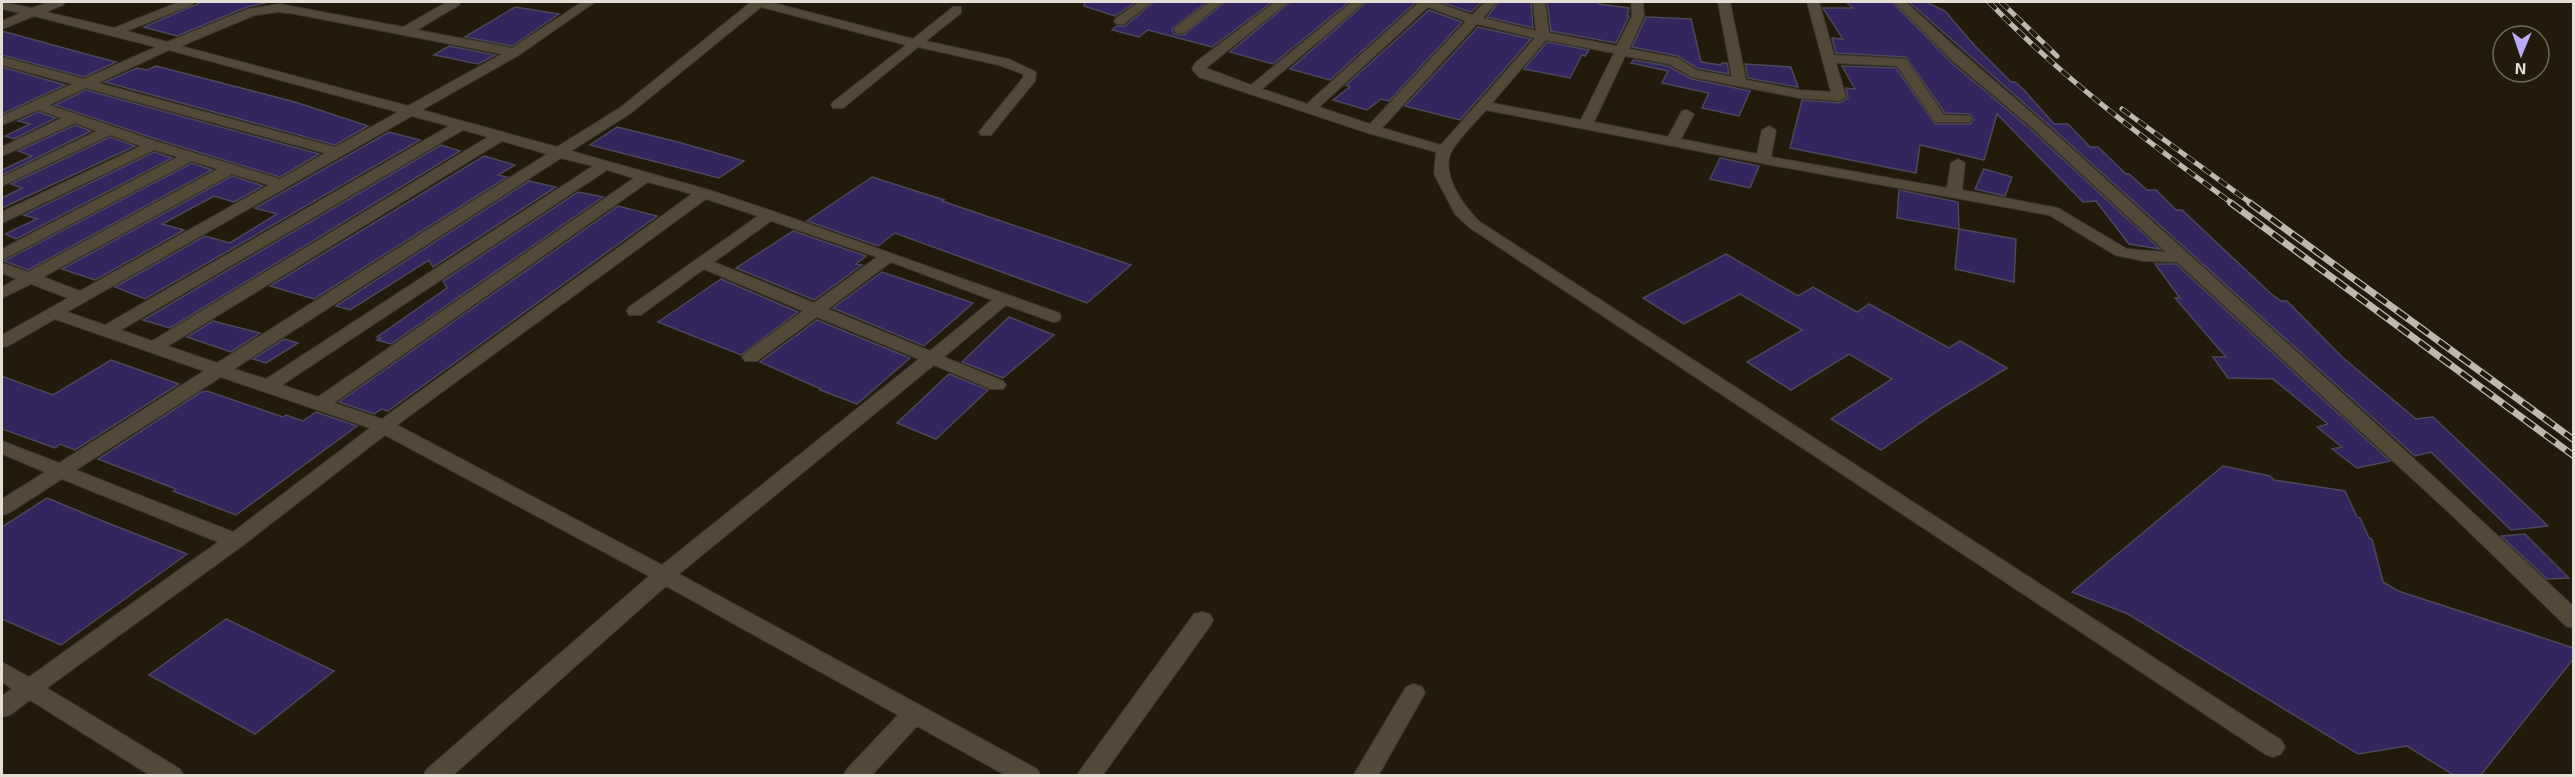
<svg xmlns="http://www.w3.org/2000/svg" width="2575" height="777" viewBox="0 0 2575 777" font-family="'Exo 2',sans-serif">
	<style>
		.building { fill: #34255e; stroke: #4b4859; stroke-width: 1.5 }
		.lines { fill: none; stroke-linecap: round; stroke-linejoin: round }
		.minor-casing { stroke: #3d352f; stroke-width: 2 }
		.minor { fill: #544939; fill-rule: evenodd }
		.rail-far1-casing { stroke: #c0b8ae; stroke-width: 5 }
		.rail-casing { stroke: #c0b8ae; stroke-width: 7 }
		.rail-far1 { stroke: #231a0c; stroke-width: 4; stroke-dasharray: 10; stroke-linecap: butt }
		.rail { stroke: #231a0c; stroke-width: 4.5; stroke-dasharray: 13; stroke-linecap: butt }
	</style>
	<rect width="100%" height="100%" fill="#231a0c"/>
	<!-- building -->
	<path class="building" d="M202 2H269L247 7 177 36 144 27Z
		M1085 2H1136L1115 16 1084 6Z
		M1154 2H1207L1172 29 1174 34 1184 35 1225 2H1272L1212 47 1148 30 1139 37 1112 30 1117 26H1125Z
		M1290 2H1349L1273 64 1230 52Z
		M1367 2H1416L1330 80 1290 69Z
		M1440 2H1482L1471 12Z
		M1499 2H1531L1533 28 1487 17Z
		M1547 2H1598V4L1629 8 1627 16H1629L1616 43 1551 31Z
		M1846 2H1892L1953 64 2029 128 2160 249 2129 244 2096 201 2083 202 1997 114 1984 160 1920 145 1916 173 1790 148 1802 100 1839 103 1848 98 1846 88 1855 89 1842 66 1896 68 1935 124H1970L1974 120 1970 114 1945 113 1906 57 1836 53 1832 38 1843 39 1823 8H1853Z
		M1909 2H1926L1945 11 1975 46 2011 82H2015L2024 90 2054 124H2068L2090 147H2098L2126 174H2129L2147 190H2156L2176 210H2182L2269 292 2281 301H2287L2342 357 2416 419 2433 417 2548 526 2511 530 2431 452 2415 456 2059 134Z
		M515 7 559 14 512 46 465 37Z
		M1429 10 1462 22 1389 101 1381 99 1367 110 1333 100 1350 87 1346 85Z
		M1646 17 1691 19 1701 62 1721 65 1722 63H1727L1729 74 1697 68 1678 56 1632 47Z
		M1478 27 1531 39 1460 120 1405 106Z
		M2 31 82 53 116 62 84 77 2 55Z
		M1547 42 1589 50 1585 56 1582 55 1570 78 1524 69Z
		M449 46 495 55 478 64 434 55Z
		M1634 60 1668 66 1692 79 1750 91 1739 116 1702 108 1709 93 1662 83 1668 71 1631 63Z
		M1745 64 1791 67 1798 87 1748 78Z
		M156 66 295 102 368 126 335 145 105 82 137 68 147 70Z
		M2 67 65 85 2 114Z
		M86 90 319 154 280 177 159 140 55 105Z
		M38 112 56 118 14 139 5 136 30 124 18 121Z
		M75 125 91 131 2 175V170L32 156 18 151Z
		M617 127 678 142 744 161 719 178 590 145Z
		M389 132 420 140 145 299 115 287 205 236 230 243 277 214 255 208Z
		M110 137 135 146 2 208V198L22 188 11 184Z
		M441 145 460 151 170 328 143 320Z
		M154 152 172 158 16 239 5 234 37 219 24 215Z
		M484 156 515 165 498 175 507 177 314 299 270 286Z
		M1720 158 1759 166 1750 188 1710 179Z
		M192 163 212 170 28 270 4 261Z
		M1984 169 2012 177 2005 196 1975 189Z
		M232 176 263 186 234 202 214 196 162 224 184 230 95 280 62 269Z
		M872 177 944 200 942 201 1131 265 1087 303 895 233 878 246 807 221Z
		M529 181 556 187 433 267 429 260 350 310 336 306Z
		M1899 190 1958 202 1959 229 2016 239 2014 282 1955 269 1959 229 1897 218Z
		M578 192 603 197 391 344 377 340 381 338 377 337 447 288 443 281Z
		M618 206 657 216 388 411 382 409 374 414 339 402Z
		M793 231 866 256 856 264 862 265 814 300 736 268Z
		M1726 254 1798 296 1813 287 1857 312 1869 304 1949 348 1960 341 2007 368 1942 408 1881 450 1831 419 1892 379 1849 354 1791 390 1747 362 1802 330 1740 294 1684 324 1643 298Z
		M2155 264H2176L2390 461 2357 468 2332 449 2342 447 2317 427 2328 424 2273 379 2228 378 2213 357H2226L2175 298H2180Z
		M882 272 929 288 973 303 924 346 833 308Z
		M721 279 798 312 741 355 658 322Z
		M1009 317 1054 335 1003 378 962 362Z
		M817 320 910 358 857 404 820 390 821 389 760 362Z
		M213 321 260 333 231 352 187 337Z
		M284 339 298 343 266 363 253 359Z
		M111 360 179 384 75 450 60 444 55 448 2 429V376L53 395Z
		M949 374 988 390 936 439 897 423Z
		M207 391 283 417 286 415 303 421 316 412 357 426 236 515 173 491 176 489 98 459 201 392Z
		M2223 466 2270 476 2274 480 2345 491 2357 517 2360 518 2369 538 2372 539 2383 582 2398 591 2574 648V658L2480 776H2455L2407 746 2358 754 2128 614 2072 592Z
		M47 498 105 522 187 554 61 645 2 619V527Z
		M2525 534 2569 578 2547 579 2501 536Z
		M226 619 334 671 255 734 149 675Z"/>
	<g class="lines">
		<defs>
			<path id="minor" d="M2 2 32 8 50 2H65L63 5 46 12 114 28 179 2H194L192 5 127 31 167 42 248 9 279 4 403 27 447 2H461L459 5 417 30 512 48 582 2H595L519 55 422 110 557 147 621 107 751 2H769L913 39 953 7H961V13L926 41 1008 59 1036 72 1035 81 991 135H981L979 132 1023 78V74L999 65 918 47 843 108H833L831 105 833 102 906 45 761 7 631 113 571 151 709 190 775 212 1059 313 1061 317 1059 321 1053 322 1006 305 944 357 1003 381 1006 385 1003 389H991L934 365 679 574 1037 769 1041 776H1007L917 726 871 776H843L847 769 898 715 666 586 452 776H423L427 769 649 576 385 435 242 546 47 688 180 769 184 776H151L30 700 10 715 2 717V696L12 689 2 682V662L29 677 218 542 62 479 9 513 2 515V499L45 472 2 454V441L59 463 204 371 55 319 8 346 2 347V335L68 298 31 284 2 298V287L16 279 2 273V263L28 272 218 169 192 161 2 260V249L178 157 154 150 2 223V212L141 146 110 135 2 186V177L97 131 75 123 2 156V147L62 118 38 110 2 125V116L72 84 2 65V57L84 79 156 47 34 16 2 29V21L21 13 2 9ZM279 12 295 14 502 54 408 106 181 46 255 15ZM169 50 398 112 335 147 98 83ZM86 88 325 153 280 179 158 142 49 105ZM412 116 449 126 105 325 67 312ZM463 130 488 137 152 341 121 330ZM502 141 547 154 217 363 168 346ZM561 158 593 166 266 379 234 369ZM607 170 634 178 318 397 282 385ZM232 174 269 185 80 291 43 277ZM648 182 692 194 382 419 334 403ZM706 199 758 216 629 307 627 311 629 315H641L704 269 803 311 745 353 742 357 745 361H757L817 317 919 359 662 565 397 425ZM771 221 877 257 814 303 714 262ZM891 262 992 300 930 351 828 309ZM221 377 370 428 233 532 76 470Z
				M1139 2H1152L1124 24H1116L1114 21 1116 18Z
				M1210 2H1223L1184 33H1176L1174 30 1176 27Z
				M1275 2H1288L1206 68 1251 85 1352 2H1365L1262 89 1307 104 1419 2H1435L1472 15 1485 2H1497L1483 18 1536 31 1533 2H1545L1549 33 1617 46 1632 16 1631 2H1643L1644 16 1629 49 1678 58 1696 70 1732 77 1718 2H1730L1746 80 1800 90 1831 92 1807 2H1819L1834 55 1906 59 1944 115 1970 116 1972 119 1970 122H1935L1897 66 1836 63 1846 97 1839 101 1800 98 1692 77 1669 64 1625 56 1594 122 1668 137 1682 111 1687 110 1694 114 1681 139 1757 154 1762 130 1769 126 1776 130 1771 157 1947 188 1951 163 1958 159 1965 163 1962 190 2058 208 2127 249 2166 252 2030 126 1954 62 1894 2H1906C1962 55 2022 103 2079 155 2244 305 2411 453 2574 607V628L2566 626 2456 519 2177 262 2143 261 2115 255 2049 215 1776 166 1486 110C1475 122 1462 135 1453 149 1438 172 1464 207 1480 222L2281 740 2285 747 2281 754 2273 757 2265 754 1470 228 1455 214 1434 174 1436 152 1368 133 1199 77 1192 69 1196 62ZM1428 7 1466 21 1370 124 1319 107ZM1477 24 1535 38 1441 145 1382 128ZM1546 40 1614 53 1581 120 1492 103Z
				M1202 612 1210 614 1213 620 1210 626 1102 776H1076L1194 614Z
				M1414 684 1422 687 1425 693 1378 776H1353L1406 687Z"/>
		</defs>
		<!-- minor casing -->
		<use href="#minor" class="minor-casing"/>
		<!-- minor -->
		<use href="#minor" class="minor"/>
		<defs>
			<path id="rail-far1" d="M1989 2C2063 79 2147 141 2233 204
				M2001 2 2057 56
				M2122 109 2252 204"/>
			<path id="rail" d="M2231 203 2574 456
				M2250 203 2574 440"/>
		</defs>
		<!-- rail-far1 casing -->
		<use href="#rail-far1" class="rail-far1-casing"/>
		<!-- rail casing -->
		<use href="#rail" class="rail-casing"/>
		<!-- rail-far1 -->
		<use href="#rail-far1" class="rail-far1"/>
		<!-- rail -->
		<use href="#rail" class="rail"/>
	</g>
	<!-- border -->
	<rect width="2575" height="777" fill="none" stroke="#e5ded5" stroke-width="6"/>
	<!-- north arrow -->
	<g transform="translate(2521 54) rotate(182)"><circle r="28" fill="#231a0c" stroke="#71685c" stroke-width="1.5"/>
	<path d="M0-4.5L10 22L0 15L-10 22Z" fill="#baaaf6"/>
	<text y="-9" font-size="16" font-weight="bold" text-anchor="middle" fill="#e5ded5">N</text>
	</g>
</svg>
